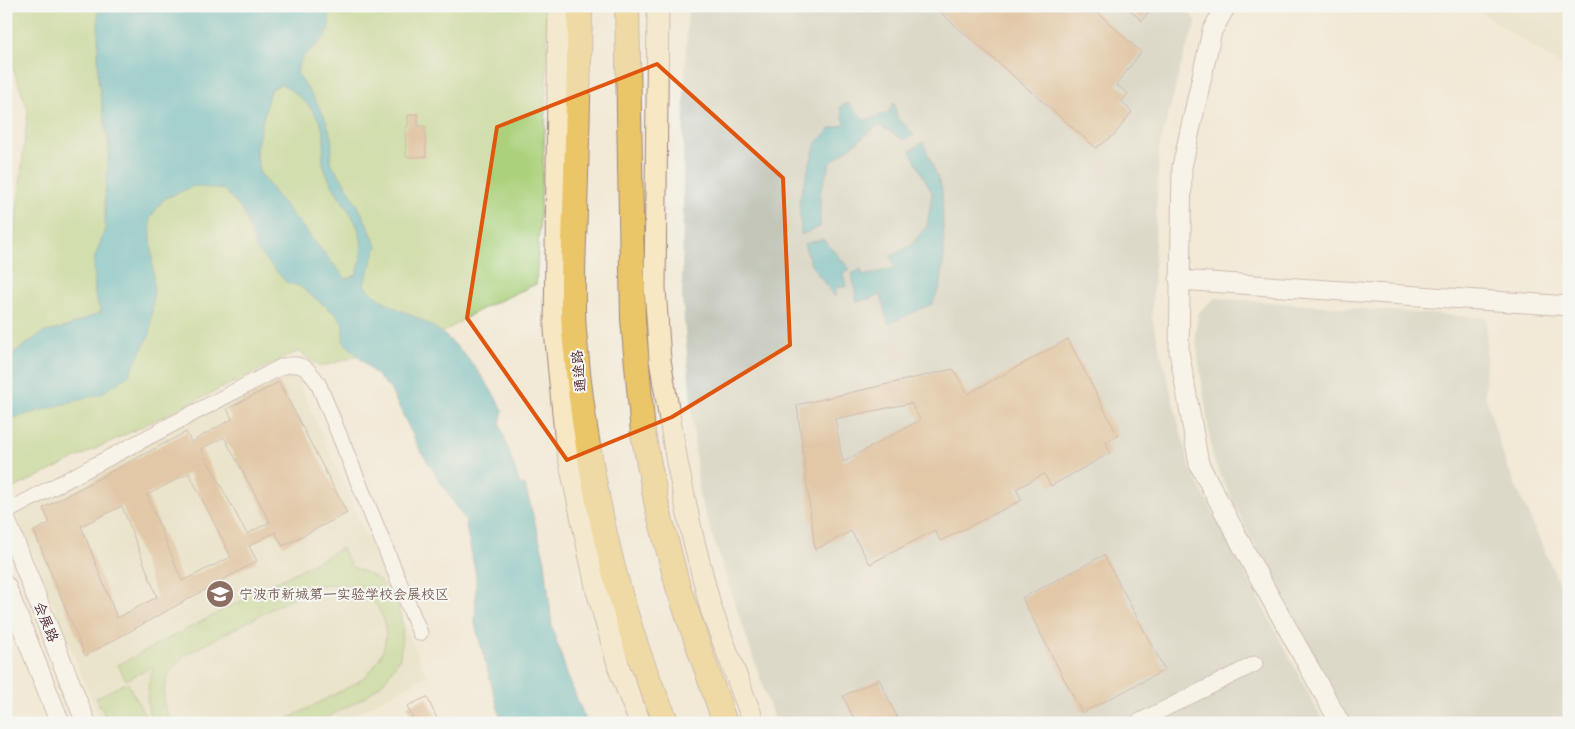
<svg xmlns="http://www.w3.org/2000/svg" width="1575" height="729" viewBox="0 0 1575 729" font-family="'Balsamiq Sans','LXGW WenKai TC',sans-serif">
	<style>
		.built { fill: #dfddbb }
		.industrial { fill: #c3c6b9 }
		.green { fill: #abd17b; stroke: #7a7853 }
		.water { fill: #44b1c1; stroke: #476876; fill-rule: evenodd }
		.building { fill: #cea06e; fill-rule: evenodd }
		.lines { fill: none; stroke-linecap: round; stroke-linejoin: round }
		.minor-casing { stroke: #9e8481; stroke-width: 17 }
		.tertiary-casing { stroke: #9e8481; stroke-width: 21 }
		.secondary-casing { stroke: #9e8481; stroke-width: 23 }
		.primary-casing { stroke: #9e8481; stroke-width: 26 }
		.minor { stroke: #fff; stroke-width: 15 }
		.tertiary { stroke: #fff; stroke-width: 19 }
		.secondary { stroke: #f7e8c3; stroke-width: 21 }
		.primary { stroke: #eac669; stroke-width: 24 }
		.marked { fill: none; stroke: #e0560e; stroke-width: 4; stroke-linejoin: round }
		.labels { text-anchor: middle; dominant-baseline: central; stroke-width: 4; stroke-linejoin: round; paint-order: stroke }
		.street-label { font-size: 14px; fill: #4a1f2b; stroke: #f6f6f2 }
		.education-label { font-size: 14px; fill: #785e54; stroke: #f6f6f2; text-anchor: start }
	</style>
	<rect width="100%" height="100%" fill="#f6f6f2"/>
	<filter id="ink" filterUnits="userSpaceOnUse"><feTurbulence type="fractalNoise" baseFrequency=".02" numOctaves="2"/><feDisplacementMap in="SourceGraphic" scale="10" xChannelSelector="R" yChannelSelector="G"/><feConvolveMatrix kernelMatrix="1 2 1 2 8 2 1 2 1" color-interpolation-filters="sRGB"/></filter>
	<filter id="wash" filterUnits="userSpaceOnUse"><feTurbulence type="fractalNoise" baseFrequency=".0096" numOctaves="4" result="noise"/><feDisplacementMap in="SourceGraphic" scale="20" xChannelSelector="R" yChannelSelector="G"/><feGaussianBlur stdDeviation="1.12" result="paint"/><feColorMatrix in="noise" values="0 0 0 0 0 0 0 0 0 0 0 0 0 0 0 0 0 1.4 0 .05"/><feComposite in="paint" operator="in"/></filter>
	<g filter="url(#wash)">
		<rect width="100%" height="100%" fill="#f2ead7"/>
		<!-- built -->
		<path class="built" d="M1470 6H1569V69L1565 68Z
			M292 366 427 676 338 723H101L15 511Z"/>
		<!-- industrial -->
		<path class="industrial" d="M688 6H1181L1197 21 1184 55 1159 149 1152 318 1190 468 1324 723H775L699 496 682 297 684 97Z
			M1215 298 1487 318 1485 394 1505 461 1569 606V723H1350L1245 526 1213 460 1195 335 1198 313Z"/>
		<!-- green -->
		<path class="green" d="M6 6H548L546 109 536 284 477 311 445 331 320 367 299 351 8 491 6 485V242L14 239 28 110 6 49Z
			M342 548 351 566 375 577 386 587 396 600 403 625 400 657 384 682 365 697 317 723H280L358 682C413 642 379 572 315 586L185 655 168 675 164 690V704L171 723H153C144 703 147 686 154 666L126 680 118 665Z
			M127 682 149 723H109L96 698Z"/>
		<!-- water -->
		<path class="water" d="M98 6H327C340 47 301 42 297 73 315 100 339 129 330 162 350 188 364 216 377 246L364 284C383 308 415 313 438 330 466 351 486 380 503 410L500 424 520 485H525L545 560 552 627 567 674 587 723H502L475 624 476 577 465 520 420 450 390 389 343 341V324L338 316 299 286 287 283 256 249 244 213 225 190 194 186 164 199 150 218 154 289 150 334 129 375 101 394 6 420V358L42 333 66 327 101 312 95 296 94 260 105 229V197L109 149 98 80ZM281 84C298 93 322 115 324 136 325 151 319 157 326 173 344 213 374 226 356 275L346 279 277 196 259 171 256 149 270 90Z
			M894 102 898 119 915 135 904 140 879 125 830 163 820 193V227L801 235 799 200 816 143 830 129 845 124 840 107 848 103 865 120 888 113Z
			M923 142 942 189 944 254 941 285 932 304 888 324 881 295 857 302 852 274 861 269 863 276 895 268 891 256 910 246 927 226 932 193 910 151Z
			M823 239 850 269 843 273 846 287H837L835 297 811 265 804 244Z"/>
		<g id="blocks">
			<!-- building -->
			<path class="building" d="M933 6H1090L1141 52 1116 85 1128 93 1122 102 1132 112 1114 135 1096 148Z
				M1126 6H1152L1142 21Z
				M418 114V126H425L426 157H406L405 127H408V115Z
				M1068 339 1118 436 1106 442 1110 453 1051 486 1044 474 1016 489 1022 500 940 541 935 530 870 564 851 531 815 550 797 405 953 369 968 394ZM911 403 920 420 843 462 835 419Z
				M279 382 347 513 283 546 275 532 249 546 257 561 85 656 34 531 50 523 43 508 186 432 191 442 232 419 227 409ZM224 437 270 522 247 534 201 449ZM189 473 231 557 182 581 147 495ZM122 506 157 597 117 618 81 526Z
				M1104 555 1165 670 1082 713 1022 598Z
				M879 679 900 723H856L843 696Z
				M427 697 439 723H415L407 706Z"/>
		</g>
	</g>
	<g filter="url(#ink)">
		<use href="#blocks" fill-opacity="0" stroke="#9e8481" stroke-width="1"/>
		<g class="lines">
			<defs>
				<path id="minor" d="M6 512 281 367C301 361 307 367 318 383L420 633
					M1136 723 1255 664"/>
				<path id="tertiary" d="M1226 6 1212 31 1182 167 1179 351 1199 464 1254 568 1340 723
					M1179 280 1569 306
					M6 520 86 723
					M6 586 60 723"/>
				<path id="secondary" d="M559 6 555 331 566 444 597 591 620 671 640 723
					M658 6 655 288 660 360 677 462 692 534 711 609 754 723"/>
				<path id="primary" d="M580 6C579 74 577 142 575 210 574 250 571 291 574 331 584 456 614 610 667 723
					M627 6 633 319 643 433 657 506 678 587 725 723"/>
			</defs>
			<!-- minor casing -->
			<use href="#minor" class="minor-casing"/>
			<!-- tertiary casing -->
			<use href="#tertiary" class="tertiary-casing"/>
			<!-- secondary casing -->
			<use href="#secondary" class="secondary-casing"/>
			<!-- primary casing -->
			<use href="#primary" class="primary-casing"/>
			<!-- minor -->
			<use href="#minor" class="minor"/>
			<!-- tertiary -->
			<use href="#tertiary" class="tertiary"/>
			<!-- secondary -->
			<use href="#secondary" class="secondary"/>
			<!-- primary -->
			<use href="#primary" class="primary"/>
		</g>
	</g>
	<!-- marked area -->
	<path d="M0 0H1575V729H0ZM657 64 783 178 790 345 672 417 567 460 467 318 497 127Z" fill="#f2ead7" fill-opacity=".55" fill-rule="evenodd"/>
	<path class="marked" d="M657 64 783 178 790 345 672 417 567 460 467 318 497 127Z"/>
	<!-- icons -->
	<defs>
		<symbol id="school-disc" viewBox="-11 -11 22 22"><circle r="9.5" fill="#8d6e63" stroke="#f6f6f2"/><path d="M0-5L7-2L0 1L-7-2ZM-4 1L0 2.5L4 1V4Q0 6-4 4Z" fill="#fff"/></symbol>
	</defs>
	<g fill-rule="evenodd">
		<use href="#school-disc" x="204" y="578" width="32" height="32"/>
	</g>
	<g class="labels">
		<!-- street labels -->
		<g class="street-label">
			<text transform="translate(579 371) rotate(-96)">通途路</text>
			<text transform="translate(46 622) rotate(68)">会展路</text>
		</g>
		<!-- education labels -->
		<g class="education-label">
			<text x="239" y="594">宁波市新城第一实验学校会展校区</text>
		</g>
	</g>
	<!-- margin -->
	<rect width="1575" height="729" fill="none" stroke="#f6f6f2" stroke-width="25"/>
</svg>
